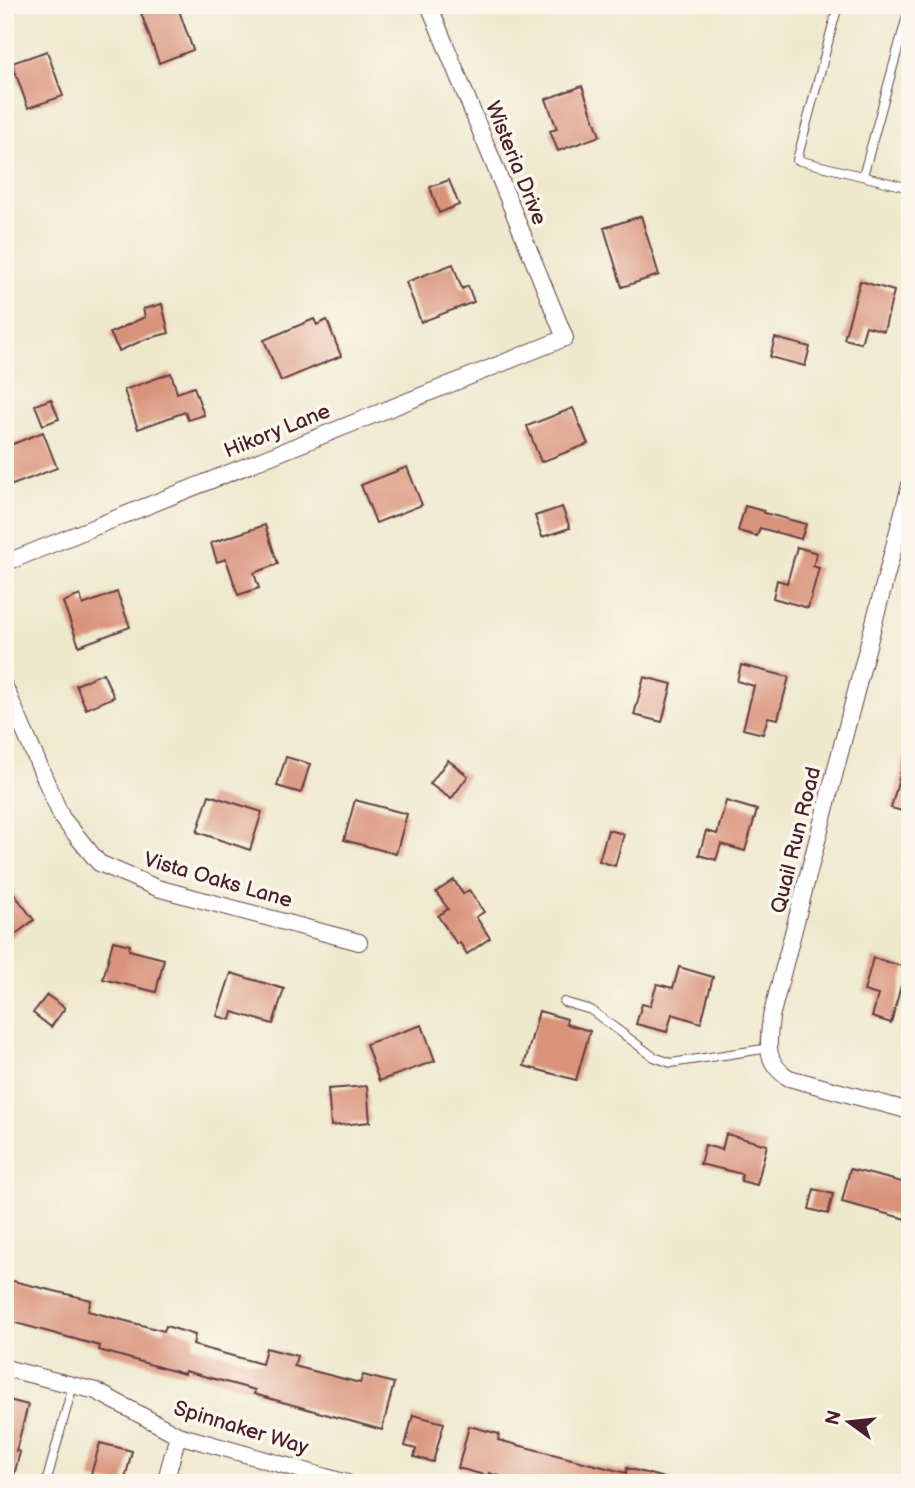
<svg xmlns="http://www.w3.org/2000/svg" width="915" height="1488" viewBox="0 0 915 1488" font-family="'Balsamiq Sans',sans-serif">
	<style>
		.building { fill: #d9937a }
		.lines { fill: none; stroke-linecap: round; stroke-linejoin: round }
		.service-casing { stroke: #633d43; stroke-width: 10 }
		.minor-casing { stroke: #633d43; stroke-width: 18 }
		.service { stroke: #fff; stroke-width: 8 }
		.minor { stroke: #fff; stroke-width: 16 }
		.labels { text-anchor: middle; dominant-baseline: central; stroke-width: 7; stroke-linejoin: round; paint-order: stroke }
		.street-label { font-size: 21px; fill: #4a1f2b; stroke: #fbf7ec }
	</style>
	<rect width="100%" height="100%" fill="#fbf7ec"/>
	<filter id="ink" filterUnits="userSpaceOnUse"><feTurbulence type="fractalNoise" baseFrequency=".0143" numOctaves="2"/><feDisplacementMap in="SourceGraphic" scale="14" xChannelSelector="R" yChannelSelector="G"/><feConvolveMatrix kernelMatrix="1 2 1 2 8 2 1 2 1" color-interpolation-filters="sRGB"/></filter>
	<filter id="wash" filterUnits="userSpaceOnUse"><feTurbulence type="fractalNoise" baseFrequency=".00686" numOctaves="4" result="noise"/><feDisplacementMap in="SourceGraphic" scale="28" xChannelSelector="R" yChannelSelector="G"/><feGaussianBlur stdDeviation="1.57" result="paint"/><feColorMatrix in="noise" values="0 0 0 0 0 0 0 0 0 0 0 0 0 0 0 0 0 1.4 0 .05"/><feComposite in="paint" operator="in"/></filter>
	<g filter="url(#wash)">
		<rect width="100%" height="100%" fill="#eee8cd"/>
		<g id="blocks">
			<!-- building -->
			<path class="building" d="M161 5H177L193 50 159 63 141 13Z
				M47 51 63 96 28 108 12 63Z
				M582 86 600 136 558 151 550 131 557 129 546 99Z
				M449 180 459 205 439 213 430 187Z
				M641 216 659 275 622 287 604 228Z
				M453 264 462 289 468 286 474 302 421 322 406 282Z
				M860 281 894 291 884 331 866 326 861 343 844 339Z
				M162 304 169 333 146 339 119 351 110 333 145 317 143 309Z
				M314 319 317 325 327 320 341 356 281 381 264 340Z
				M775 338 810 347 805 366 770 357Z
				M171 373 177 393 194 387 204 415 188 420 185 412 138 429 124 390Z
				M51 399 59 419 43 425 35 405Z
				M573 408 588 444 541 462 527 426Z
				M43 432 57 468 10 486 5 474V447Z
				M407 467 422 505 376 523 361 485Z
				M745 506 764 511V513L806 524 801 539 760 528 757 536 738 531Z
				M562 507 570 528 542 537 535 516Z
				M265 525 278 564 254 573 259 588 238 595 226 559 217 562 211 543Z
				M797 547 817 553 813 566 819 568 808 608 773 598 777 580 787 583Z
				M117 592 130 627 79 646 63 602 80 595 83 605Z
				M741 665 789 677 778 719 768 717 763 734 743 729 754 686 737 681Z
				M103 673 114 697 86 709 76 685Z
				M644 677 672 684 662 722 634 715Z
				M906 753 910 754V813L891 808Z
				M286 757 310 764 301 793 277 786Z
				M448 760 468 776 451 799 430 784Z
				M209 795 262 812 250 850 197 832Z
				M355 800 407 814 396 854 344 840Z
				M726 801 757 810 745 851 721 844 716 860 699 855 706 831 717 834Z
				M608 830 624 834 615 866 599 861Z
				M454 880 463 894 469 890 484 912 476 917 490 938 467 954 460 943 457 944 438 916 448 909 436 892Z
				M5 882 34 920 5 942Z
				M113 941 130 945 129 950 164 959 156 992 103 979Z
				M873 958 906 967 891 1023 872 1017 878 995 864 991Z
				M679 967 713 977 701 1023 672 1014 667 1032 636 1024 642 1004 650 1006 657 984 673 988Z
				M231 973 284 989 273 1024 233 1012 231 1020 217 1016Z
				M47 995 65 1008 51 1027 33 1013Z
				M539 1011 567 1019 566 1024 590 1031 576 1080 524 1066Z
				M422 1025 435 1061 379 1081 366 1044Z
				M367 1086 370 1122 331 1126 328 1089Z
				M726 1134 767 1145 757 1185 741 1181 742 1174 700 1164 705 1145 722 1150Z
				M850 1169 910 1184V1203L906 1219 842 1202Z
				M814 1189 833 1194 828 1214 809 1209Z
				M9 1280 91 1300 88 1311 164 1331 166 1326 195 1335 193 1345 262 1364 266 1348 297 1356 294 1366 360 1383 363 1375 394 1383 382 1430 254 1394 255 1390 185 1371 184 1374 99 1350 100 1346 5 1320V1295Z
				M5 1399 28 1405 16 1451 20 1452 12 1483H5Z
				M413 1415 444 1423 433 1462 414 1457 416 1449 405 1446Z
				M469 1426 499 1434 498 1440 626 1473 627 1468 668 1479 667 1483H524L489 1473 488 1476 458 1468Z
				M100 1443 132 1451 124 1483H107L90 1478Z"/>
		</g>
	</g>
	<g filter="url(#ink)">
		<use href="#blocks" fill-opacity="0" stroke="#633d43" stroke-width="2"/>
		<g class="lines">
			<defs>
				<path id="service" d="M838 5 797 160 910 188
					M863 176 910 5
					M564 1002 591 1010 654 1057 671 1063 770 1048
					M46 1483 73 1385"/>
				<path id="minor" d="M910 485 771 1017C768 1044 764 1063 789 1078L910 1111
					M5 563 565 338 429 5
					M5 687 62 818 99 863 157 888 359 942
					M5 1368 96 1391 178 1435 347 1483
					M165 1483 178 1435"/>
			</defs>
			<!-- service casing -->
			<use href="#service" class="service-casing"/>
			<!-- minor casing -->
			<use href="#minor" class="minor-casing"/>
			<!-- service -->
			<use href="#service" class="service"/>
			<!-- minor -->
			<use href="#minor" class="minor"/>
		</g>
	</g>
	<g class="labels">
		<!-- street labels -->
		<g class="street-label">
			<text transform="translate(516 163) rotate(68)">Wisteria Drive</text>
			<text transform="translate(277 431) rotate(-22)">Hikory Lane</text>
			<text transform="translate(796 840) rotate(-76)">Quail Run Road</text>
			<text transform="translate(218 880) rotate(16)">Vista Oaks Lane</text>
			<text transform="translate(241 1428) rotate(17)">Spinnaker Way</text>
		</g>
	</g>
	<!-- margin -->
	<rect width="915" height="1488" fill="none" stroke="#fbf7ec" stroke-width="28"/>
	<!-- north arrow -->
	<g transform="translate(849 1422) rotate(285)" stroke="#fbf7ec" stroke-width="5" paint-order="stroke">
	<path d="M0-5L12 26L0 18L-12 26Z" fill="#4a1f2b"/>
	<text y="-10" font-size="19" font-weight="bold" text-anchor="middle" fill="#4a1f2b">N</text>
	</g>
</svg>
